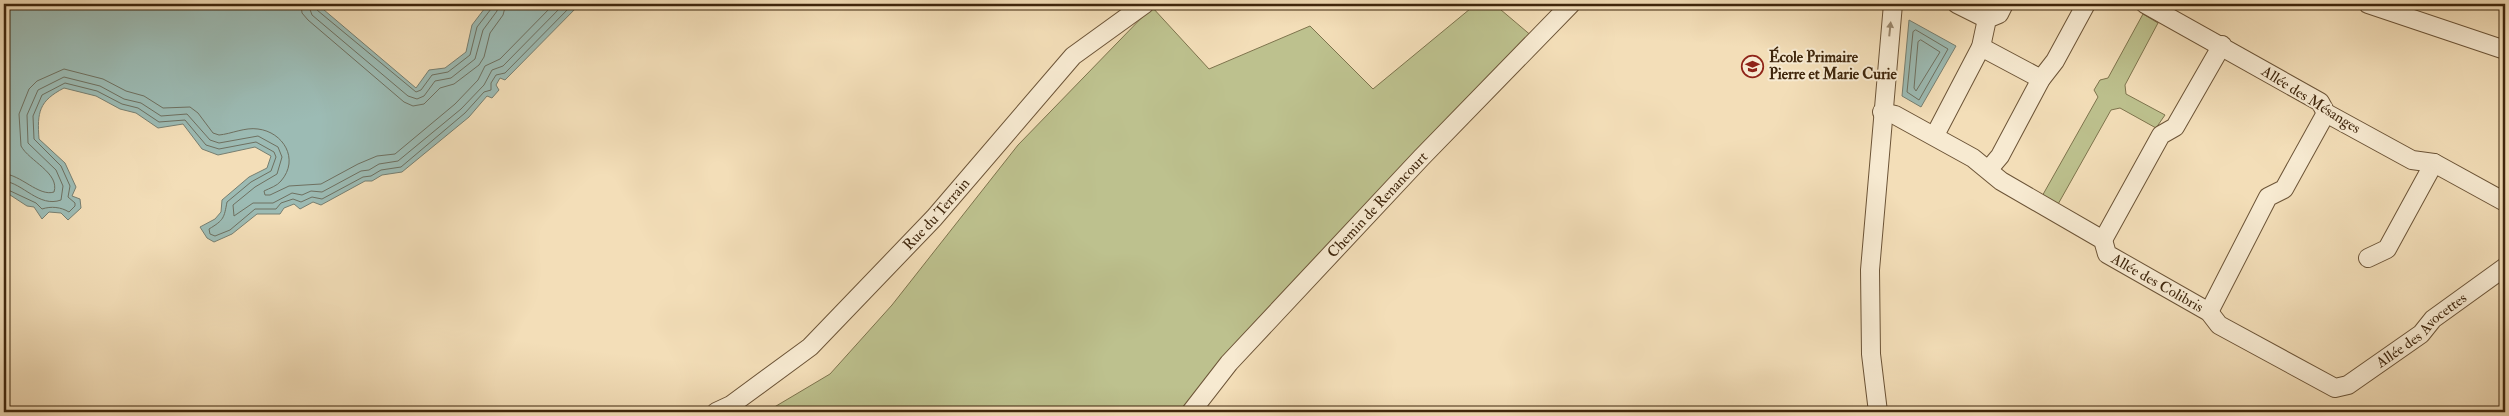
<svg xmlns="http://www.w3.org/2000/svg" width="2509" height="416" viewBox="0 0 2509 416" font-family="'IM FELL Double Pica',serif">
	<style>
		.green { fill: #bdc18e; stroke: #7e744d }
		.water { fill: #9cbbb4; stroke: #777f71 }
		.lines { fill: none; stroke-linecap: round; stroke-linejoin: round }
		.shore { stroke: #6e7060; stroke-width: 1 }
		.minor-casing { stroke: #6c5437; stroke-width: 20 }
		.minor { stroke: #f7ead1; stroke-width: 18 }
		.oneway { fill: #9b886e }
		.labels { text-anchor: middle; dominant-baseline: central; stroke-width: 4; stroke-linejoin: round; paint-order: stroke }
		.poi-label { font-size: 15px; font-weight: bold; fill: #3f260c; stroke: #f7ead1; text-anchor: start }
		.street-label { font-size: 15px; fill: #3f260c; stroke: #f7ead1 }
	</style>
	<rect width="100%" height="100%" fill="#f3deb8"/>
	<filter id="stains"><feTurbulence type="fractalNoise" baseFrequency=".004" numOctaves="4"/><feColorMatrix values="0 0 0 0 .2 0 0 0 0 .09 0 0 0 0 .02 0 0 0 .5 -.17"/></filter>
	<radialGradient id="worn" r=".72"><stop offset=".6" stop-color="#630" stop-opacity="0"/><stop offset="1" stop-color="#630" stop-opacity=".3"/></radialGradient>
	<!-- green -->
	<path class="green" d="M1476 4H1494L1540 43 1216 388 1200 412H766L830 374 892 305 1018 145 1152 7 1209 69 1310 26 1373 89Z
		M2143 14 2158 23 2125 85 2126 94 2165 115 2156 128 2120 108 2111 110 2057 206 2041 198 2098 97 2094 90 2100 80 2108 78Z"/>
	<!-- water -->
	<path class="water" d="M4 4H317L416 88 429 70 445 68 466 52 472 25 488 4H580L505 80 500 78 496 85 499 90 492 98 487 96 469 117 402 172 382 175 372 181H365L321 205 313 202 300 209 294 204 284 208 280 214H257L232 234 214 242 207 238 200 227 215 219 221 212 222 200 249 177 267 168 271 156 255 147 218 155 202 149 183 124 158 128 136 113 120 109 96 96 64 88C39 101 37 112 39 139L65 163 76 187 72 196 80 199 81 208 68 220 61 213 49 212 42 219 34 207 27 206 4 191Z
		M1909 20 1956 46 1921 107 1902 96Z"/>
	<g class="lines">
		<!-- shore -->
		<path class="shore" d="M301 4 302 13 308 20 404 102 413 106 424 104 440 88 454 84 479 65 484 57 490 33 503 15 506 4
			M308 4 312 15 408 96 417 99 424 96 435 81 451 78 475 59 483 30 497 11 498 4
			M314 4 317 10 416 92 421 90 432 75 448 72 470 55 477 27 491 9 492 4
			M1916 30 1948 49 1919 100 1907 92 1913 32Z
			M1921 40 1940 52 1916 91 1914 88 1918 42Z
			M4 174C20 174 39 197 54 192 60 173 29 161 21 146L19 114 29 89 37 81 64 69 103 79 126 91 144 96 163 108 190 107 198 113 213 133 219 135C231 134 245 127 258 129 283 132 300 159 281 181 277 186 270 188 264 191L265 195H270L289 186 321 184 358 164 377 156 395 154 455 104 478 80 485 66 500 59 554 4
			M4 181C23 183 39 208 61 200L63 186 56 170 28 143 27 115 38 90 64 77 100 86 124 99 141 103 161 116 187 114 210 140 219 143 258 136 278 147 282 157 277 174 255 187 233 205 234 216 253 203H273L292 193 302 195 311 191 322 192 361 171 369 170 379 164 398 161 461 109 484 85 492 70 503 66 564 4
			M4 188 36 203 42 209C51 206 61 207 69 212L75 206V203L68 197 70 186 61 166 34 139 33 116 42 95 65 83 97 91 122 104 138 108 159 122 185 120 206 145 219 149 256 142 274 152 276 157 271 171 251 182 227 202C224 218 224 220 209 229L210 234 215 236 230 230 255 209H276L281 203 293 199 301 202 312 197 322 199 363 177 371 176 381 170 401 167 465 113 484 92 491 90V83L496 75 505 73 573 4"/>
		<defs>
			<g id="minor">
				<path d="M1957 4 1987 19"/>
				<path d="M2145 4 2320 102 2326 113 2412 160 2434 163 2505 202"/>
				<path d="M2368 4 2505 50"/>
				<path d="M1981 47 2041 79"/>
				<path id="s1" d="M1882 112 1895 115 1973 158 2001 181 2103 240 2107 254 2209 312 2219 325 2335 388 2348 385 2421 334 2433 319 2505 267"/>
				<path d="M1935 135 1981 47 1987 19 1999 14 2004 4"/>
				<path d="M1989 169 2000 156 2041 79 2055 61 2086 4"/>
				<path d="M2103 240 2161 135 2175 127 2222 45"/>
				<path d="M2368 258 2387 249 2434 163"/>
				<path d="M2209 312 2268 197 2284 189 2326 113"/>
				<path id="s2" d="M716 412 731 405 810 347 934 218 1073 56 1145 4"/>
				<path id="s3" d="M1191 412 1229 363 1421 158 1571 4"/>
				<path d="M1878 412 1871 354 1870 270 1893 4"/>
			</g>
		</defs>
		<!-- minor casing -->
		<use href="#minor" class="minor-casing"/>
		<!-- minor -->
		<use href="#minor" class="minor"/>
	</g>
	<!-- one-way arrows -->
	<defs><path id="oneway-solid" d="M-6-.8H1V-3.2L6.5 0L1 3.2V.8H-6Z" transform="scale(1.25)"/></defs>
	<use class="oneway" href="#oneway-solid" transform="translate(1890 29) rotate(-84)"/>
	<!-- icons -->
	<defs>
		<symbol id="school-ring" viewBox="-11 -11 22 22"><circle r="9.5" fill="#f7ead1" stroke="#8f2418" stroke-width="1.5"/><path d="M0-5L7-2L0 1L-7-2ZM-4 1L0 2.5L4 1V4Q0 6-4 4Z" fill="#8f2418"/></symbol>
	</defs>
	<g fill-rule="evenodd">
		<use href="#school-ring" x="1740" y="54" width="25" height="25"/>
	</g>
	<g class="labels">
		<!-- poi labels -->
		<g class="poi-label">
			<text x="1769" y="57">École Primaire<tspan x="1769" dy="17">Pierre et Marie Curie</tspan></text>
		</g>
		<!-- street labels -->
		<g class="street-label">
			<text transform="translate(2311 100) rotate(32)">Allée des Mésanges</text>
			<text stroke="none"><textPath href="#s3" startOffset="279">Chemin de Renancourt</textPath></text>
			<text stroke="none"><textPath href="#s2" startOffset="298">Rue du Terrain</textPath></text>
			<text stroke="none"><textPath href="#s1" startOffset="329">Allée des Colibris</textPath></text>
			<text stroke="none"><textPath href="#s1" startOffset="642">Allée des Avocettes</textPath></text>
		</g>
	</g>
	<!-- margin -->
	<rect width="2509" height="416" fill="none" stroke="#f3deb8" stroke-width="20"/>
	<rect x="5" y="5" width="2499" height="406" fill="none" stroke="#3f260c" stroke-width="2.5"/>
	<rect x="10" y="10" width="2489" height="396" fill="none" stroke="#3f260c"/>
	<rect width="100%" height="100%" filter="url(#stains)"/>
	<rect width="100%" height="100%" fill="url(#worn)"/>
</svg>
